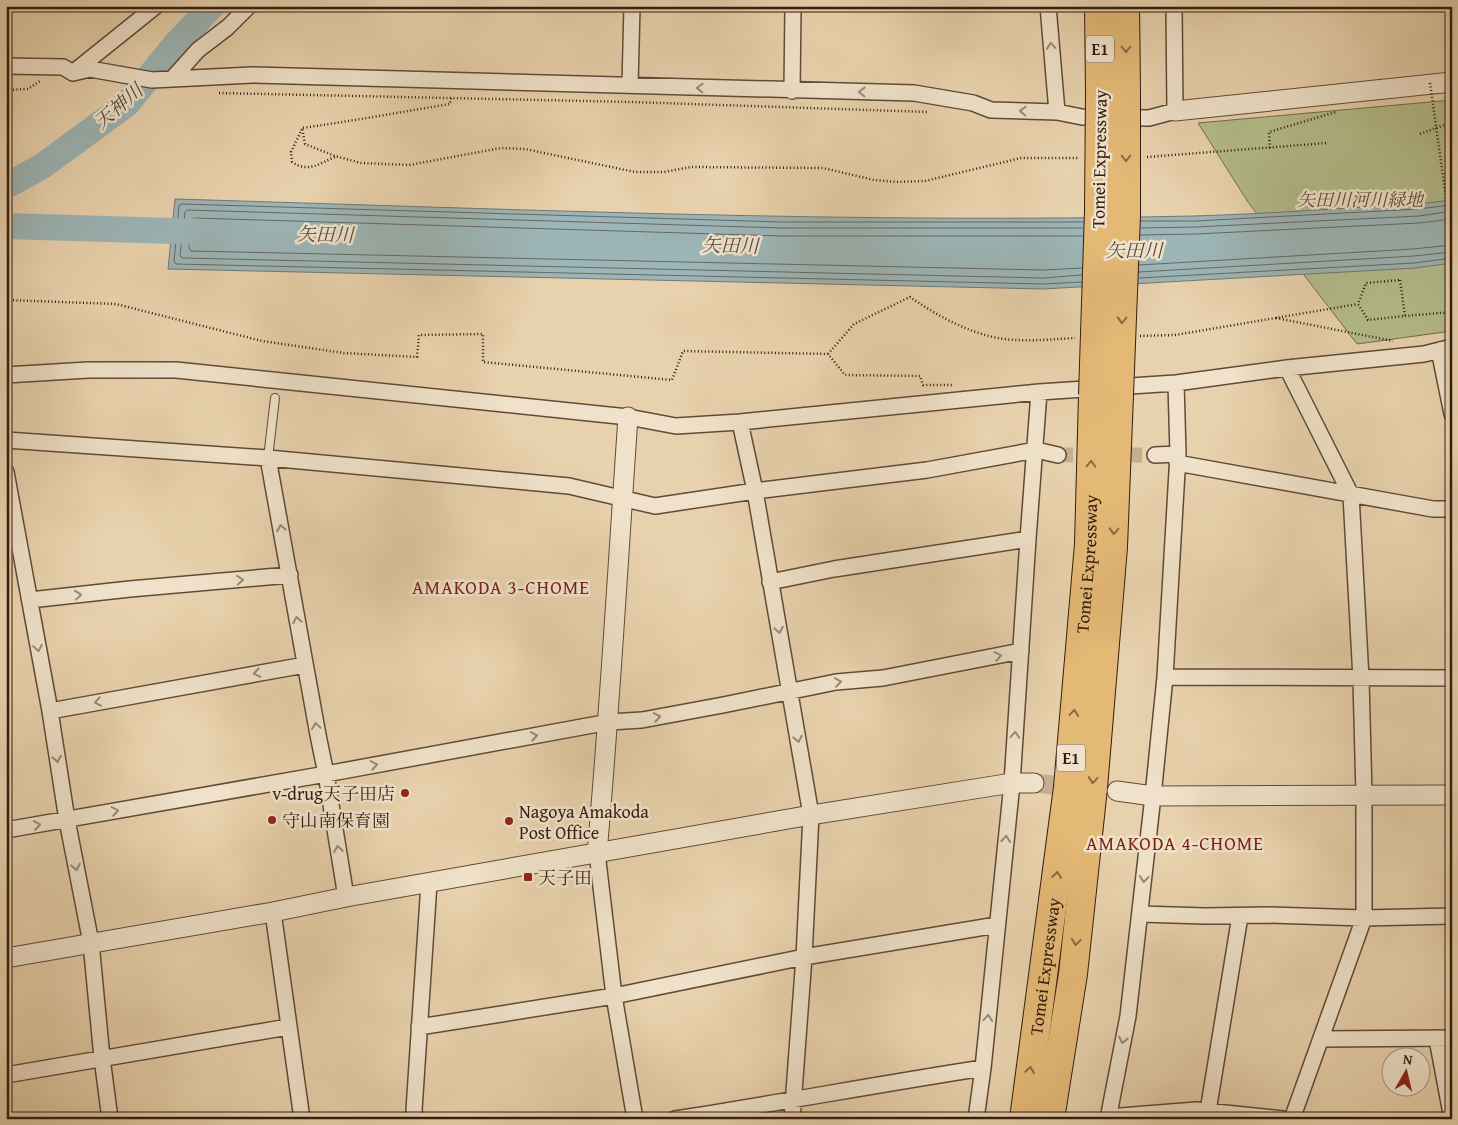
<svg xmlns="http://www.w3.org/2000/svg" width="1458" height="1125" viewBox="0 0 1458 1125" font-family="'Gentium Book Plus','Noto Serif JP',serif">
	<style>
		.green { fill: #b4bc8b; stroke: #736c4e }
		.water { fill: #9cb5b6; stroke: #727874 }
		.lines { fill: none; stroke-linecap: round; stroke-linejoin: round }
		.shore { stroke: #676864; stroke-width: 1 }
		.river { stroke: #9cb5b6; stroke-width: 26 }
		.minor-tunnel { stroke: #c4ae8e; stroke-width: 15; stroke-dasharray: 15 8; stroke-linecap: butt }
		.tertiary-tunnel { stroke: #c4ae8e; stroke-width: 19; stroke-dasharray: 19 9; stroke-linecap: butt }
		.service-casing { stroke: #604a39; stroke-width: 10 }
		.minor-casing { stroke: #604a39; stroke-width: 18 }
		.tertiary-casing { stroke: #604a39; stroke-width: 21 }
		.motorway-casing { stroke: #321c12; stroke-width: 30 }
		.path { stroke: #321c12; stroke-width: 2.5; stroke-dasharray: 1 2.5; stroke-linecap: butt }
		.service { stroke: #f0e2ca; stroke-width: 8 }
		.minor { stroke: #f0e2ca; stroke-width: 15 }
		.tertiary { stroke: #f0e2ca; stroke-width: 19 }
		.motorway { stroke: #e4b976; stroke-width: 28 }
		.motorway-bridge-casing { stroke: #321c12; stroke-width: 30; stroke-linecap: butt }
		.path-bridge { stroke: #321c12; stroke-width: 2.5; stroke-dasharray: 1 2.5; stroke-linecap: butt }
		.motorway-bridge { stroke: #e4b976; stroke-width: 28 }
		.oneway { stroke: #9a8977 }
		.oneway2 { stroke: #8b6a44 }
		.poi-dot { fill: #8f2418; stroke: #f0e2ca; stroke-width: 2 }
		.labels { text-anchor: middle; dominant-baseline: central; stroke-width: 5; stroke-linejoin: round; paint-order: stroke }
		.shield { fill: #f0e2ca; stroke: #6b5749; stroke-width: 1 }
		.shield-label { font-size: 16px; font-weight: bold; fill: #321c12 }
		.street-label { font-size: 18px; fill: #321c12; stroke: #f0e2ca }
		.park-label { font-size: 18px; font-style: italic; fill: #594c36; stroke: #f0e2ca }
		.poi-label { font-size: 18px; fill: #321c12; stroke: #f0e2ca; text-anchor: start }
		.water-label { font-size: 19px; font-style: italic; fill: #524a43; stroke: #f0e2ca }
		.neighbourhood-label { font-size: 19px; letter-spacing: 1px; fill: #7a1f14; stroke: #f0e2ca }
	</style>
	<rect width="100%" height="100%" fill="#e8d2ad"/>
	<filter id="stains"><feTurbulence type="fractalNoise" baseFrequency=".004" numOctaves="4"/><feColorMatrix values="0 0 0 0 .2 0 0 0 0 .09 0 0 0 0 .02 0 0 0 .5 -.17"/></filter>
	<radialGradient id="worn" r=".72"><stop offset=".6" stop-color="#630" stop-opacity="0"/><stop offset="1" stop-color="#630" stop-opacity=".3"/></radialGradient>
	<!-- green -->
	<path class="green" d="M1452 100V331L1357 344 1248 202 1198 123Z"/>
	<!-- water -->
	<path class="water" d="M175 199C514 209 854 224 1193 216 1268 214 1343 208 1418 204L1452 200V263L1415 268 1043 289 168 269Z"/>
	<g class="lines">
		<!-- shore -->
		<path class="shore" d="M1141 221H1196L1418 209 1452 205
			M1141 228 1196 227 1419 216 1452 211
			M1140 235 1196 234 1419 223 1452 219
			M1139 265 1413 249 1452 245
			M1082 268 1043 270 191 251 189 248 191 220 194 218 782 236H1083
			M1139 272 1414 256 1452 252
			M1082 275 1043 278 183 258 180 256 185 212 187 210 782 228H1083
			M1139 278 1414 263 1452 258
			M1082 282 1043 284 176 264 174 262 179 206 181 204 782 222H1084"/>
		<!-- river -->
		<path class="river" d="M6 186 41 167 127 104 175 45 212 6
			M6 226 207 232"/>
		<!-- minor-tunnel -->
		<path class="minor-tunnel" d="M1058 455H1155"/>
		<!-- tertiary-tunnel -->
		<path class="tertiary-tunnel" d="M1034 783 1080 788"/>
		<defs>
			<path id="service" d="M268 458 275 398"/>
			<path id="minor" d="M1048 6 1057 112
				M6 66 63 67 73 73 90 69 152 80 252 75 914 93 973 103 991 110 1057 112 1082 117 1149 118 1175 111 1174 6
				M75 71 156 6
				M172 79 198 50 228 27 249 6
				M630 85 632 6
				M792 91 793 6
				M1439 350 1452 414
				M1287 368 1351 495 1361 679 1364 795V918L1292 1119
				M6 375 88 370H176L628 417 676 426 740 422 1039 392 1176 383 1287 368 1424 354 1452 347
				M740 422 755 491 811 815 804 957 792 1119
				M6 440 268 458 569 486 655 506 755 491 927 470 1036 450 1058 455
				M1155 455 1178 454
				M268 458 318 735 326 774 346 897
				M1177 463 1433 509H1452
				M6 472 50 711 67 820 91 943 102 1058 110 1119
				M770 582 834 569 1028 539
				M30 600 130 589 290 575
				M1165 677 1452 678
				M50 711 305 665
				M6 830 326 774 609 722 642 720 723 705 836 682 883 678 1021 651
				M597 853 614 996 635 1119
				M273 912 302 1119
				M1140 914 1205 916 1267 915 1364 918 1452 916
				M419 1027 614 996 804 957 997 925
				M1321 1039 1452 1038
				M1437 1039 1452 1119
				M6 1075 288 1027
				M1208 1111 1240 916
				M1108 1117 1196 1110 1283 1119
				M415 1119 414 1110 429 883
				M675 1119C778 1103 880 1084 983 1068
				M976 1119 983 1068 1012 783 1028 539 1039 392
				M1108 1119 1128 1016 1153 796 1165 677 1178 454 1176 383"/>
			<path id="tertiary" d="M1175 111 1452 82
				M1117 791 1153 796 1452 795
				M597 853C610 708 618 562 628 417
				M6 958 273 912 346 897 811 815 1012 783H1034"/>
			<g id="motorway">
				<path d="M1099 6 1100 92"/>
				<path d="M1125 6 1126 92"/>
				<path id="s1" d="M1024 1119 1068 787 1089 544 1093 395"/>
				<path d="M1050 1119 1073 974 1093 788 1113 547 1119 395"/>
			</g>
		</defs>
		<!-- service casing -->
		<use href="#service" class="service-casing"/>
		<!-- minor casing -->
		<use href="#minor" class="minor-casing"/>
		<!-- tertiary casing -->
		<use href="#tertiary" class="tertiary-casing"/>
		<!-- motorway casing -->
		<use href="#motorway" class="motorway-casing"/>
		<!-- path -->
		<path class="path" d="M6 90 28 89 40 81
			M219 93 631 102 928 112
			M451 98 450 104C401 112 352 121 302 128L305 144 335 156 361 163 409 165 501 148 525 149 635 172H664L691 167 823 168 874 180 897 182 925 181 1021 158H1079
			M302 129 291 152 292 162C309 173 318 164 335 157
			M1420 134 1444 125 1452 124
			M1270 148 1269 132 1336 112
			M1147 157 1327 143
			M1400 280 1405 316 1368 320 1358 304 1366 283Z
			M6 300 116 304 262 341 344 353 417 357 419 335 483 334V362L672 380 683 351 828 354 845 375 920 376 923 385H952
			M1405 316 1452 312
			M1276 318 1393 341
			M1140 336 1175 335 1358 304
			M828 354 854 324 910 297C941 318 978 339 1017 340 1036 341 1056 339 1075 338"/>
		<!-- service -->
		<use href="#service" class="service"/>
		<!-- minor -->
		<use href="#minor" class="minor"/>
		<!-- tertiary -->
		<use href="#tertiary" class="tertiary"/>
		<!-- motorway -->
		<use href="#motorway" class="motorway"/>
		<defs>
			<path id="motorway-bridge" d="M1093 395 1099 211 1100 92
				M1119 395 1126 215V92"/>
		</defs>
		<!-- motorway-bridge casing -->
		<use href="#motorway-bridge" class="motorway-bridge-casing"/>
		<!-- path-bridge -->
		<path class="path-bridge" d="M1430 83 1452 241"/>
		<!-- motorway-bridge -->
		<use href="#motorway-bridge" class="motorway-bridge"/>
	</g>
	<!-- one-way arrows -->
	<defs><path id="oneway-chevron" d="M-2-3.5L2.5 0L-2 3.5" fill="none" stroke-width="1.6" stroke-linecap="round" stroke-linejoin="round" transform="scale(1.25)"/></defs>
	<g class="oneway">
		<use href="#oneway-chevron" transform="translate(1051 46) rotate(-95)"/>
		<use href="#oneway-chevron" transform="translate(700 88) rotate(-178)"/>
		<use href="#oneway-chevron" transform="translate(862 92) rotate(-179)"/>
		<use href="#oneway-chevron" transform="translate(1023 111) rotate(-177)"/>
		<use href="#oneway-chevron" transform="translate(281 528) rotate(-100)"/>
		<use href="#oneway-chevron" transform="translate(240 580) rotate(-5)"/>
		<use href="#oneway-chevron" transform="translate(78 595) rotate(-6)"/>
		<use href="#oneway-chevron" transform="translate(297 620) rotate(-100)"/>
		<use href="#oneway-chevron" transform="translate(779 630) rotate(80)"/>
		<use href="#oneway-chevron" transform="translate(38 648) rotate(80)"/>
		<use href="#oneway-chevron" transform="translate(998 656) rotate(-11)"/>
		<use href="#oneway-chevron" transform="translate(257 673) rotate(170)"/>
		<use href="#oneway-chevron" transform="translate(838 682) rotate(-8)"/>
		<use href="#oneway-chevron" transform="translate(98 702) rotate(169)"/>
		<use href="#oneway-chevron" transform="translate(657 717) rotate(-10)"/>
		<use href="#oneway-chevron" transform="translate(316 726) rotate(-98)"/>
		<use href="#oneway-chevron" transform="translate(1015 735) rotate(-86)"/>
		<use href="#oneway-chevron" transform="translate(534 736) rotate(-10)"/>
		<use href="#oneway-chevron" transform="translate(798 739) rotate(80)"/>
		<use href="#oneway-chevron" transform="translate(57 759) rotate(81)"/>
		<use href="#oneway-chevron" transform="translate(374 765) rotate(-10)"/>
		<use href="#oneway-chevron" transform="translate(115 811) rotate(-10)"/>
		<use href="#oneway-chevron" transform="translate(37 825) rotate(-10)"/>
		<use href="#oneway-chevron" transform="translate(1006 839) rotate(-84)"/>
		<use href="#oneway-chevron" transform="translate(338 849) rotate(-99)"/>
		<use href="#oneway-chevron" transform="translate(76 867) rotate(79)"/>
		<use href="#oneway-chevron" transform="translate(1144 879) rotate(96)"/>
		<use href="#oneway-chevron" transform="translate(988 1018) rotate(-85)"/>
		<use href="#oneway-chevron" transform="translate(1123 1040) rotate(101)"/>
	</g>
	<g class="oneway2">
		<use href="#oneway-chevron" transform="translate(1126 49) rotate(90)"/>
		<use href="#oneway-chevron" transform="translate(1126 158) rotate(90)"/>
		<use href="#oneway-chevron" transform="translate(1122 320) rotate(92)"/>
		<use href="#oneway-chevron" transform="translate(1091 464) rotate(-88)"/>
		<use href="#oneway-chevron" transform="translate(1114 531) rotate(92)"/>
		<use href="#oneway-chevron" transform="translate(1074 713) rotate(-85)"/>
		<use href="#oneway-chevron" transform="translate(1093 780) rotate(95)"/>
		<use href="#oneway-chevron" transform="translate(1057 875) rotate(-83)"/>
		<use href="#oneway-chevron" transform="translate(1076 942) rotate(96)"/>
		<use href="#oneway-chevron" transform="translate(1030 1070) rotate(-82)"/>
	</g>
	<!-- markers -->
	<g class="poi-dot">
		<circle cx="405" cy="793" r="5"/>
		<circle cx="272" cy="820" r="5"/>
		<circle cx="509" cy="821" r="5"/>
		<rect x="523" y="872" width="10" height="10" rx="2.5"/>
	</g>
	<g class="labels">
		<!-- shield labels -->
		<g class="shield">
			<rect x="1086" y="35.5" width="28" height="27" rx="4"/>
			<rect x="1057" y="744.5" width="28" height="27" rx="4"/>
		</g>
		<g class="shield-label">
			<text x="1100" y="49">E1</text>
			<text x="1071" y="758">E1</text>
		</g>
		<!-- street labels -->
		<g class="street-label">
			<text transform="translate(1099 159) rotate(-89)">Tomei Expressway</text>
			<text stroke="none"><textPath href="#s1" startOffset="559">Tomei Expressway</textPath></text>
			<text stroke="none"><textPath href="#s1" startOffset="154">Tomei Expressway</textPath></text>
		</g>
		<!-- park labels -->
		<g class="park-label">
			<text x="1360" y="199">矢田川河川緑地</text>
		</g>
		<!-- poi labels -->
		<g class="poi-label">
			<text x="395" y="793" text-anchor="end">v-drug天子田店</text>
			<text x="519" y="811">Nagoya Amakoda<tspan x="519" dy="21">Post Office</tspan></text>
			<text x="282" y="820">守山南保育園</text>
			<text x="538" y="877">天子田</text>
		</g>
		<!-- water labels -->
		<g class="water-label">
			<text transform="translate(118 106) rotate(-41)">天神川</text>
			<text transform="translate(325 234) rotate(1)">矢田川</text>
			<text transform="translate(730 245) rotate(1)">矢田川</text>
			<text x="1134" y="250">矢田川</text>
		</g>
		<!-- neighbourhood labels -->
		<g class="neighbourhood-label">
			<text x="501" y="587">AMAKODA 3-CHOME</text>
			<text x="1175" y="843">AMAKODA 4-CHOME</text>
		</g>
	</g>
	<!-- margin -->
	<rect width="1458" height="1125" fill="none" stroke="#e8d2ad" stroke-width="25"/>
	<rect x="8" y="8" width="1443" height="1110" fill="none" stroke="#321c12" stroke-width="2.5"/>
	<rect x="12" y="12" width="1433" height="1100" fill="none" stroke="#321c12"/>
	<!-- north arrow -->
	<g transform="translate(1406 1072) rotate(8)"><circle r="24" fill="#f0e2ca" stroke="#a49380"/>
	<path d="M0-4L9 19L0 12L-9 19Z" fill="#8f2418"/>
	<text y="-8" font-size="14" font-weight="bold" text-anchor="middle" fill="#321c12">N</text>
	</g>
	<rect width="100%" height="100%" filter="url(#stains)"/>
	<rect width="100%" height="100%" fill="url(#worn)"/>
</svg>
